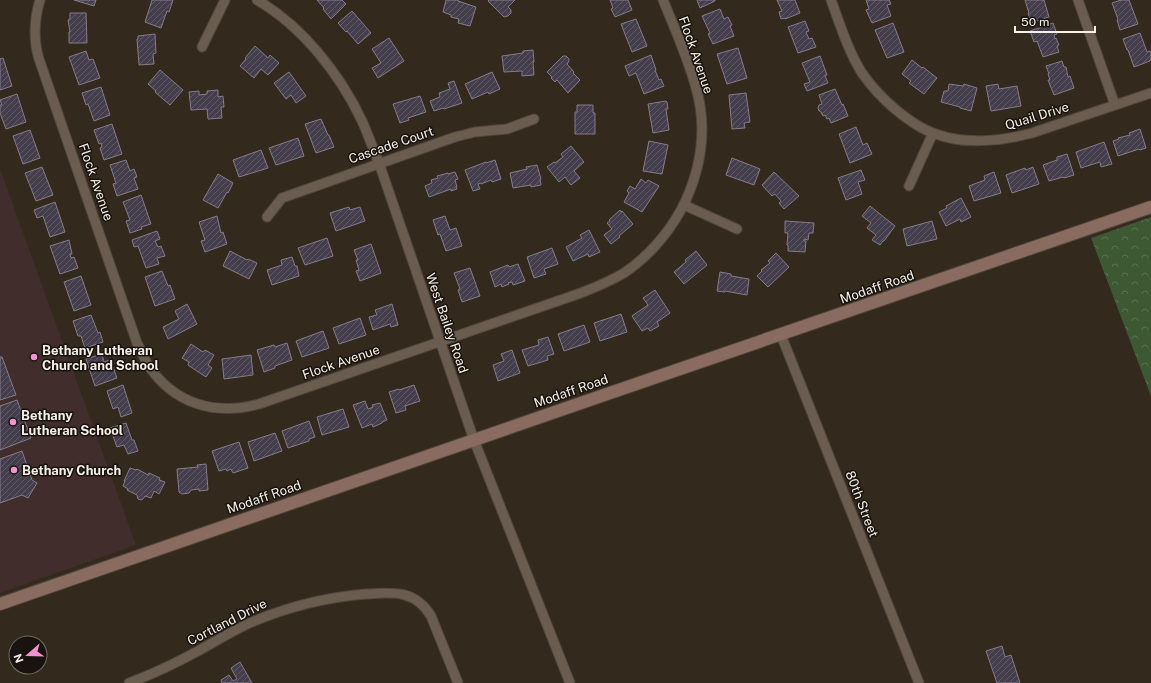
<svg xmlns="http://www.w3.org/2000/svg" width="1151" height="683" viewBox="0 0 1151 683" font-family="'Public Sans',sans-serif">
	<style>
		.education { fill: #412d2b }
		.park { fill: url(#park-crowns) }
		.building { fill: url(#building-hatch); stroke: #847c8c }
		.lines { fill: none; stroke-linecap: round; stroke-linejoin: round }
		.street-casing { stroke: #51473d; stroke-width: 11 }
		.secondary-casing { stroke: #51473d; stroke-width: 14 }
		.street { stroke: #6a5d50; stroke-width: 9 }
		.secondary { stroke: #8a6b5f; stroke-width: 12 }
		.poi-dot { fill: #f491d3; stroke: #18130e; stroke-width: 1.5 }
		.labels { text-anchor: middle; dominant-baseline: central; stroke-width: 3; stroke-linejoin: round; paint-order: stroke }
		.street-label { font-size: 13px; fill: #f7f0e8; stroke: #18130e }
		.poi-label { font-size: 13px; font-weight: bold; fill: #f7f0e8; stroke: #18130e; text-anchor: start }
	</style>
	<defs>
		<pattern id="park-crowns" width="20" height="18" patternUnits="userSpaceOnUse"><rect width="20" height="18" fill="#3d5933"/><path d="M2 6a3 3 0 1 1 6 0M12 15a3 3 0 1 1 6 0" fill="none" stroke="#5a7151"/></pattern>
		<pattern id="building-hatch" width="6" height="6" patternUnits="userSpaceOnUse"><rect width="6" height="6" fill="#443d4c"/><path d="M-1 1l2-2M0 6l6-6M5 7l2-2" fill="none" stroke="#605966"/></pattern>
	</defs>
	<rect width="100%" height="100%" fill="#34291d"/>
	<!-- education -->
	<path class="education" d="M0 169 136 545 0 593Z"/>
	<!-- park -->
	<path class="park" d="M1151 217V396L1091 238Z"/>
	<!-- building -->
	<path class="building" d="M74 0H96L94 6Z
		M152 0H173L169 12 167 11 161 28 145 22Z
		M317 0H342L346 4 331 19 323 9 324 8Z
		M446 0H458V1L476 7 470 26 458 23 459 19 451 17V15L443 12Z
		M489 0H515L508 7 511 10V13L508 16 504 17 488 1Z
		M610 0H628L632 10 615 17 611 9 613 8Z
		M697 0H715V1L700 8Z
		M777 0H795L800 13 785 19V18L781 19 779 12 782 11Z
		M866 0H889L891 4 887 5 891 16 872 23 866 10 869 9Z
		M1025 0H1044L1049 17 1031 23 1028 13H1029Z
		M1121 0H1129L1138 24 1120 30 1117 20 1118 19 1112 3Z
		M720 9 724 19 728 17 732 25 730 26 734 36 713 44 708 34 710 33 702 16Z
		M352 11 371 33 358 44 347 31 346 32 338 23Z
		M70 13H86L87 43H69V32H70L68 20 70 19Z
		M636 19 647 46 632 52 621 24Z
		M805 21 809 31 806 32 809 39 812 38 816 47 798 53 788 27Z
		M893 23 904 52 887 58 875 30Z
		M1053 23 1057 34 1054 35 1055 39 1056 38 1059 45 1057 46 1059 52 1043 57 1037 41 1034 42 1030 31Z
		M1140 33 1147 52 1151 51V60H1150V61L1134 67 1128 50H1127L1123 39Z
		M155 34 156 53 153 54 154 64 139 65 137 39H138V36Z
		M389 38 404 61 378 78 372 68 381 63 372 49Z
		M255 46 268 58 270 55 279 63 268 75 261 69 254 78 240 66 246 59 245 58Z
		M738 48 747 78 727 84 717 54Z
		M533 50 534 62H533L534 75 522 76V71L504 72 502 56 523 53V51Z
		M86 51 89 60 93 59 100 78 79 85 69 57Z
		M651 55 656 70H655L659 80 661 79 664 86 644 94 636 73 629 76 625 66Z
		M563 56H566L569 59V61L567 64 574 72 573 73 580 80 568 93 557 80 555 82 551 78 552 77 547 72Z
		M820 56 827 75 825 76 828 83 807 91 804 84 810 82 802 63Z
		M3 58 12 86 0 90V59Z
		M912 60 922 68 923 67 937 78 924 94 909 83 911 81 902 74Z
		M1062 61 1064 67H1066L1068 77 1070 76 1074 88 1054 95 1048 80H1050L1048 74H1049L1046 66Z
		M160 70 183 90 170 105 155 92 156 91 148 84Z
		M289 72 306 96 296 103 291 95 286 99 274 83Z
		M492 72 500 89 489 94 488 92 472 99 465 84Z
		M454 81 462 103 444 109 443 108 434 111 430 101 440 97 439 93 450 89 448 83Z
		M949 84 963 86 964 84 977 88 971 111 960 108V107L941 102 944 91H948Z
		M998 84 999 89 1017 86 1021 106 991 111 986 86Z
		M101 87 110 115 94 121 88 104 86 105 82 93Z
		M835 89 842 105 843 104 848 116 831 123 829 118 827 119 825 115 823 116 821 112 819 111 818 108 819 105 822 104 819 95Z
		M218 90V97L223 96 224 107H221L222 118 208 119 207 109 191 110 189 92 199 91V95L207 94V91Z
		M746 93 750 122 744 123 745 128 732 129 729 95Z
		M17 94 26 122 6 129 0 113V105H2L0 100Z
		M420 96 426 112 408 118 409 120 400 123 393 104Z
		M666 101 667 102 668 109H666L669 130 653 133 648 104Z
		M577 105H593V113H595V134H575V112H577Z
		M321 119 328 135H329L334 147 316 153 305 124Z
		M112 124 122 154 104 160 100 148 102 147 101 143 99 144 94 130Z
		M856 127 863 145 867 143 872 154 850 163 839 134Z
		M1140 129 1146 148 1140 150 1139 149 1118 156 1113 141 1119 139 1118 138 1130 135 1129 133Z
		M30 130 40 158 23 164 13 136Z
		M298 138 304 156 276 165 269 148Z
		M649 141 668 145 662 174 643 171Z
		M1104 142 1112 164 1101 167 1100 162 1081 168 1076 152Z
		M571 146 584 162 574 171 580 178 571 185 565 177 559 182 547 167 554 162 555 163 563 157 561 154Z
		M261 150 268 168 239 177 233 160Z
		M1067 154 1074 175 1064 178 1063 177 1049 181 1043 165 1057 160V157Z
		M732 158 760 169 754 185 726 175Z
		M126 160 130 171 134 169 137 177 134 178 138 189 117 196 113 184 116 183 110 165Z
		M495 160 501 179 492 182 491 180 481 184V183L478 184 480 189 473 191 465 170 486 162V163Z
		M537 165 541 179H540L541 185 531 187V185L513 188 510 173 527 169 526 167Z
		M42 167 53 195 36 201 25 173Z
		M1033 167 1039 184 1012 193 1006 175 1025 168 1026 170Z
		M861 170 865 180 858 182 862 194 846 200 838 178Z
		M455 172 458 179 455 180 457 187H456L457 189 451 191V189L429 197 425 186 432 183 431 180 438 178 437 176 448 173V174Z
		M774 172 799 196 784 209 779 203 781 201 775 194 772 196 762 185Z
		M994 172 1001 193 974 201 969 186 985 180 984 176Z
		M218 174 233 183 228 193 227 192 218 208 203 200Z
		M641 179 646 183 648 180 659 186 642 212 624 202 629 193 627 191 630 186 635 189Z
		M141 195 151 224 141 227 142 229 130 233 126 221 130 220 123 202Z
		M961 198 971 217 961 222 960 219 946 226 939 212 947 208 946 206Z
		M55 202 65 232 50 237 43 216 37 218 34 210Z
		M870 206 895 226 884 241H883L880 245 872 240 876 235 867 228 871 223 862 216Z
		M349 207 350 210 360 207 365 221 336 231 330 213Z
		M620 210 621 212 622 211 633 224 619 236 620 237 611 244 604 235 612 229 607 223 610 221 609 220Z
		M217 216 221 233 223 232 227 244 205 252 201 241 205 240 199 222Z
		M445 216 450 230 456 228 462 246 446 251 440 234 438 235 433 220Z
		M785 221 814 223 813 233H809L808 240 804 239V241H806L805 252 788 251V245H787L788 233H785Z
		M932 221 937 239 907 246 903 229Z
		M589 230 600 252 589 257 588 254 573 261 566 247 582 238 580 235Z
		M157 231 160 239 155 241 158 247 161 246 165 256 157 258 159 264 146 268 138 246 134 247 132 240Z
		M327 238 333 256 305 265 298 248Z
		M69 240 72 254H70L71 258 74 257 78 268 60 274 50 246Z
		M371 244 381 273 360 281 356 271 359 270 356 260H358L354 250Z
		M552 248 558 264 544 269 546 274 534 278 527 257Z
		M230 251 247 260 248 259 257 263 249 279 223 266Z
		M696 251 707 265 684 284 674 272 686 262 685 260Z
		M776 253 789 267 768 287 757 276 762 271 761 270 770 263 768 261Z
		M292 257 295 266H297L299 276 272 285 267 270 282 265 281 260Z
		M518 264 525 281 513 285 512 282 508 283 509 284 502 287 501 284 495 287 490 272 508 265 509 267Z
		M470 268 480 296 462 302 458 290 460 289 454 273Z
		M162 271 168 286 170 285 175 299 155 306 145 277Z
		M720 272 731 274V276L749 279 747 295 725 291V292L717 291Z
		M81 276 91 305 74 311 64 282Z
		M655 290 670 313 657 322 659 326 650 331 648 328 642 331 632 316 648 305 643 298Z
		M187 304 197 324 168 339 163 327 179 319 175 311Z
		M392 304 398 325 391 327 390 324 373 330 369 317 377 315 375 310Z
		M621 314 627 332 600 341 594 323Z
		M91 315 98 333 100 332 103 342 85 348 81 336H78L73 321Z
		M360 318 366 335 339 344 333 328Z
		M584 325 590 342 564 351 558 334Z
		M323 331 329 348 302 357 296 341Z
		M548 337 554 354 547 356 548 360 528 366 522 350 539 345 538 340Z
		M287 343 292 360 275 366V368L264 372 257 350 274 345 275 347Z
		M191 344 203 352 205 350 214 355 208 365 212 368 206 377 188 365 189 362 182 358Z
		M512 350 520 373 498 381 493 365 504 361 501 354Z
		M102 354 104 362 109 360 112 368 113 367 117 378 95 386 86 359Z
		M251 355 253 375 224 379 222 359Z
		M0 357H2L16 395 0 400Z
		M123 385 132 413 121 417 118 407 113 409 107 391Z
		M414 385 420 401 405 406 406 410 396 413 389 392 399 389V390Z
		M17 400 31 438 0 450V406Z
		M365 401 368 409 373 407 372 405 380 403 387 420 382 422V423L373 427 372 424 362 428 353 405Z
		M343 409 349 427 322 435 317 417Z
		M309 421 315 437 309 439V441L288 448 282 431Z
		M126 423 132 440H134L138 451 128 454 124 445 117 447 110 428Z
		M275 433 282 451 254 461 248 442Z
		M239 442 248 468 233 473 231 469 227 471 226 469 219 471 212 451Z
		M22 451 32 480 37 483 28 498 22 495 0 503V459Z
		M206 464 208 490 199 491V489L191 490 189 493 182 494 179 492 177 469 198 467 197 465Z
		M130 468 136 470 137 469 148 475 149 473 160 478 159 480 165 482 159 494 154 491 151 498 145 496 143 499 141 500 138 499 137 495 127 490 128 489 123 486 125 481H124Z
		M1002 646 1005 657 1011 655 1020 683H997L986 651Z
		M240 662 252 683H222L221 680 229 675 233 681 237 679 231 668Z"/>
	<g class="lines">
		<defs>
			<path id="street" d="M40 0C34 20 33 39 39 59L137 343C141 350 144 358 148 365 174 404 215 416 259 404L578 294C594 288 609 282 624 273 636 265 647 255 656 245 694 203 712 143 696 88 688 58 675 29 663 0
				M257 0C302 26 340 74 362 121 368 134 373 149 379 163L474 440 570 683
				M831 0C840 24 848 51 862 73 871 86 882 98 895 109 907 119 920 129 936 134 965 145 1002 141 1032 133L1151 93
				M1078 0 1115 105
				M202 47 225 0
				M909 186 933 133
				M684 205 737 229
				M267 217 282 198 455 137 475 132 507 129 534 119
				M781 335 919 683
				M129 683C153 674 176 663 198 651 216 641 234 630 252 622 290 606 326 597 367 594 394 592 415 590 431 616L458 683"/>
			<path id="secondary" d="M0 604 607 394 1151 207"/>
		</defs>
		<!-- street casing -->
		<use href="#street" class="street-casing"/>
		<!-- secondary casing -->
		<use href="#secondary" class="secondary-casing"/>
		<!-- street -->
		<use href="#street" class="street"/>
		<!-- secondary -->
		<use href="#secondary" class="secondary"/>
	</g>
	<!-- markers -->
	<g class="poi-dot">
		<circle cx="34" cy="357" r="4"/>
		<circle cx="13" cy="422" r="4"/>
		<circle cx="14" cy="470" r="4"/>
	</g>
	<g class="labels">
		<!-- street labels -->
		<g class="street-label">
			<text transform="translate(696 55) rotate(71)">Flock Avenue</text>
			<text transform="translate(1037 116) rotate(-17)">Quail Drive</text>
			<text transform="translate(391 145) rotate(-19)">Cascade Court</text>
			<text transform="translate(96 182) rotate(71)">Flock Avenue</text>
			<text transform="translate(877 287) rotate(-19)">Modaff Road</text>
			<text transform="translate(447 323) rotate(71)">West Bailey Road</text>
			<text transform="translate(341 362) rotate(-19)">Flock Avenue</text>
			<text transform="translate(571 391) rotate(-19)">Modaff Road</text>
			<text transform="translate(264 497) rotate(-19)">Modaff Road</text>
			<text transform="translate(862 504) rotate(69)">80th Street</text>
			<text transform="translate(227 622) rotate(-27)">Cortland Drive</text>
		</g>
		<!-- poi labels -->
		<g class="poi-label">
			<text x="42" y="350">Bethany Lutheran<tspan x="42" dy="15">Church and School</tspan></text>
			<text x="21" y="415">Bethany<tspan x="21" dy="15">Lutheran School</tspan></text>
			<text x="22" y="470">Bethany Church</text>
		</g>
	</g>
	<!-- north arrow -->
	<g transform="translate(28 655) rotate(250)"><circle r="19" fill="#18130e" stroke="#716b65"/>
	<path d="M0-3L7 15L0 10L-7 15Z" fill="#f491d3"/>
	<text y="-6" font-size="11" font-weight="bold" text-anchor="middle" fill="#f7f0e8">N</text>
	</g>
	<!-- scale -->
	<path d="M1015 26v6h80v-6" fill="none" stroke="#f7f0e8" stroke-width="2"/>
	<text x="1021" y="26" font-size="12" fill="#f7f0e8" stroke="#18130e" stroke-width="3" paint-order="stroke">50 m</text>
</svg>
